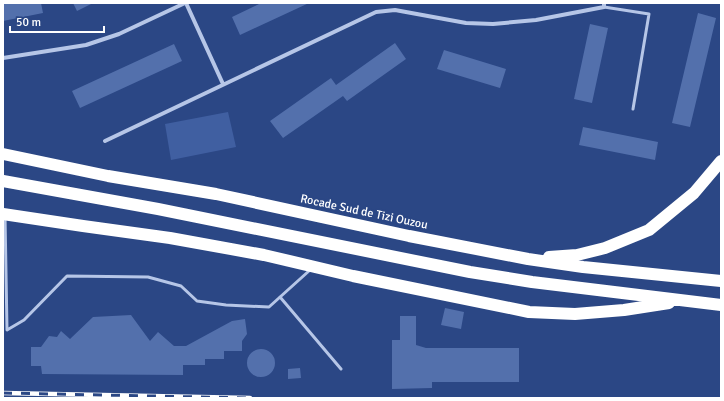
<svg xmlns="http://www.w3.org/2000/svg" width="724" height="401" viewBox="0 0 724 401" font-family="Signika,sans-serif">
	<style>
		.green { fill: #405fa1 }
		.building { fill: #5370ac }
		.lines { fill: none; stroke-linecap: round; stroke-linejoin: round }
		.service { stroke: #b6c6e7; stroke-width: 3 }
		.minor { stroke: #b6c6e7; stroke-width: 4 }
		.motorway { stroke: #fff; stroke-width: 12 }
		.rail-casing { stroke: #fff; stroke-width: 4.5 }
		.rail { stroke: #2b4785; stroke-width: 3; stroke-dasharray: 9; stroke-linecap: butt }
		.labels { text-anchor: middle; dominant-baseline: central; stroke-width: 4; stroke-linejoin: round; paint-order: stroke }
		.street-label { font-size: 12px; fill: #fff; stroke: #2b4785 }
	</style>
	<rect width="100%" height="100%" fill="#2b4785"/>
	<!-- green -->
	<path class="green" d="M228 112 236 147 171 160 165 124Z"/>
	<!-- building -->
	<path class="building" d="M3 3H41L43 13 3 21Z
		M73 3H93L77 11Z
		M261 3H309L240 35 232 17Z
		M698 13 716 18 690 127 672 123Z
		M590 24 608 28 592 103 574 99Z
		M395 43 406 59 347 101 343 96 283 138 270 121 331 78 336 85Z
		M174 44 182 61 80 108 72 91Z
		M444 50 506 69 500 88 437 69Z
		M583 127 658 142 655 160 579 145Z
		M445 308 464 312 461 329 441 325Z
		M131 315 150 341 158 332 174 346H186L232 321 245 319 247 334 242 341V351H224V359H205V365H183V375L42 374 41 366H31V347H41L49 336 57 337 61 331 70 339 93 317Z
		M400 316H416V345L426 348H519V382H432V388L392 389V340H400Z
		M247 363a14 14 0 1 1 28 0a14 14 0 1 1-28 0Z
		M300 368 301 378 288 379V369Z"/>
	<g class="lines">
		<!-- service -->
		<path class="service" d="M604 7 649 14 633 109
			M5 216 7 330 24 320 67 276 148 277 181 286 197 301 226 305 269 307 310 270
			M280 297 341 369"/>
		<!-- minor -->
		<path class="minor" d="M186 3 223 84
			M3 58 86 45 119 34 185 3
			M105 141 376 12 395 10 466 23 493 24 536 20 604 7V3"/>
		<!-- motorway -->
		<path class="motorway" d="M3 154 108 176 216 194 409 236 528 259 583 267 721 281
			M3 181 158 209 470 272 532 282 721 305
			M3 214 83 226 170 238 264 255 353 276 529 312 575 314 624 310 669 303
			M549 257 577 255 605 248 649 230 694 193 721 161"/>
		<defs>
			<path id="rail" d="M3 393 250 398"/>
		</defs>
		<!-- rail casing -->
		<use href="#rail" class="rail-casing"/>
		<!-- rail -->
		<use href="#rail" class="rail"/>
	</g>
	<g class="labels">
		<!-- street labels -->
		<g class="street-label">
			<text transform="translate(364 212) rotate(12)">Rocade Sud de Tizi Ouzou</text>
		</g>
	</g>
	<!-- border -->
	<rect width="724" height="401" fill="none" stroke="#ffffff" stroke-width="8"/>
	<!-- scale -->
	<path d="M10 26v6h94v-6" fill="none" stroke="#ffffff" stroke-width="2"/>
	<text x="16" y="26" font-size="12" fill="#ffffff" stroke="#2b4785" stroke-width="3" paint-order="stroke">50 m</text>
</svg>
